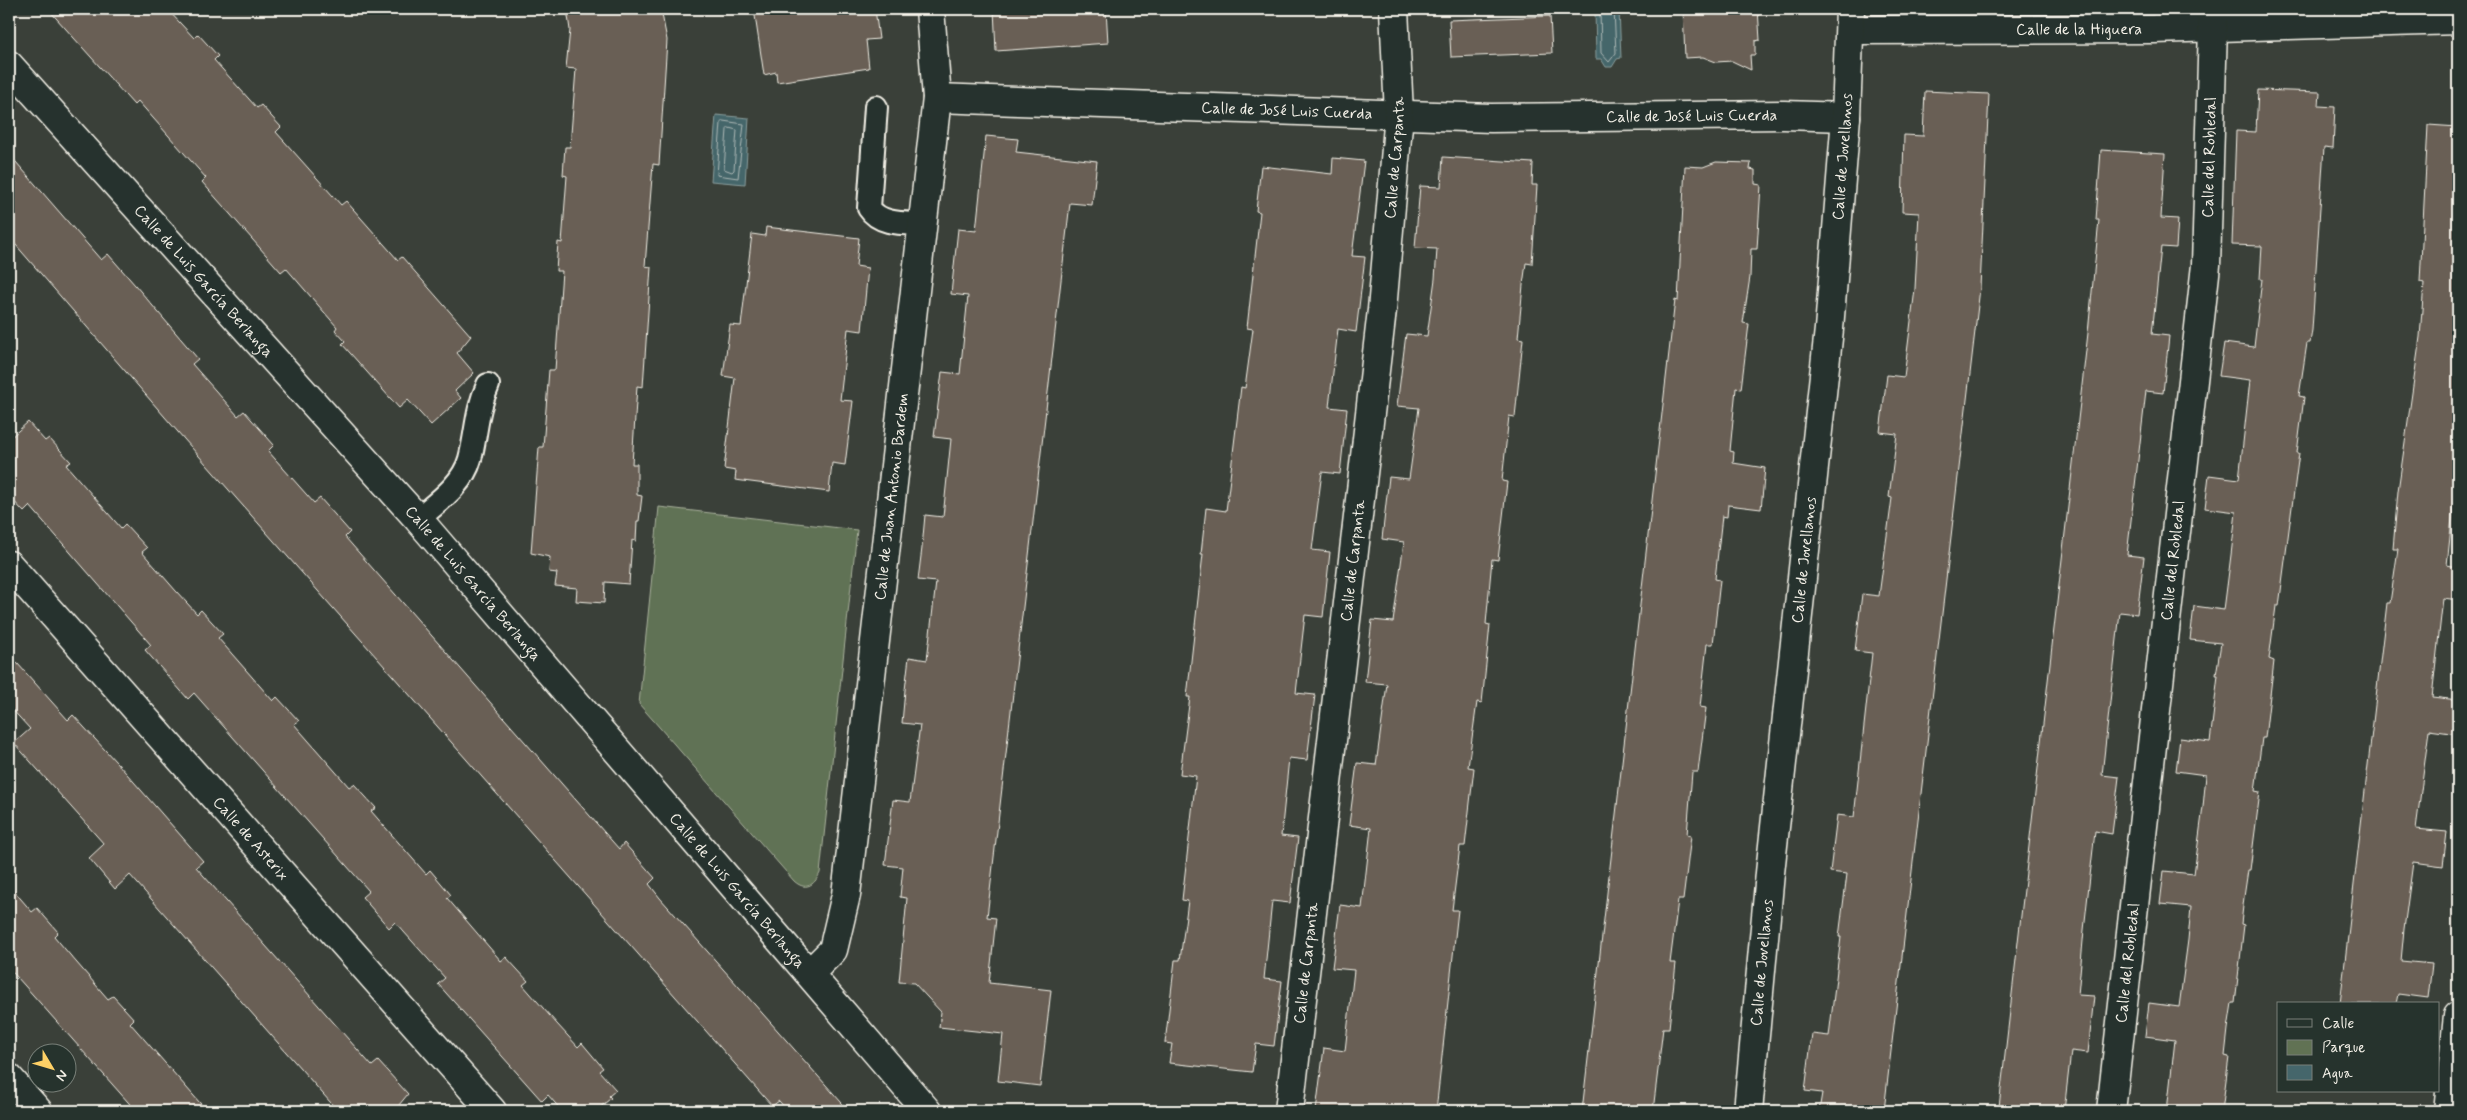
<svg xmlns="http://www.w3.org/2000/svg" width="2467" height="1120" viewBox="0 0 2467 1120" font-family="Mynerve,sans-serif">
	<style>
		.green { fill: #617254; stroke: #aab29e }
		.water { fill: #45666b; stroke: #8b9e9d }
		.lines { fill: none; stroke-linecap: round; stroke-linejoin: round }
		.shore { stroke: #aeb9b6; stroke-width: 1 }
		.building { fill: #695e54; stroke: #f4f1e8 }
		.lane-casing { stroke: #f4f1e8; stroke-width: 26 }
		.street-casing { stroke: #f4f1e8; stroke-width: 31 }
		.lane { stroke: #26332d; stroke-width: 22 }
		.street { stroke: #26332d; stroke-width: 28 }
		.labels { text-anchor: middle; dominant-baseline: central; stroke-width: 4; stroke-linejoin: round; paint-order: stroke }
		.street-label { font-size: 16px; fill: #f4f1e8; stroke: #26332d }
	</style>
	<rect width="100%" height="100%" fill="#3a4039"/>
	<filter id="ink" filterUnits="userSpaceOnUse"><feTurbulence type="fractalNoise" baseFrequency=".02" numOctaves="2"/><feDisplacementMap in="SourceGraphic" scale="10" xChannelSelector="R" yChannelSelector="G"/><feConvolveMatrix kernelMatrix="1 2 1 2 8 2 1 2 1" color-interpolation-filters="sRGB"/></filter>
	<g filter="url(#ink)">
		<!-- green -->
		<path class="green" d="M659 507 857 530 820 873C814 886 805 891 794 881L639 704Z"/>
		<!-- water -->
		<path class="water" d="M1595 9H1619L1621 58 1617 59 1612 67H1606L1601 59H1596Z
			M716 115 749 118 745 184 711 181Z"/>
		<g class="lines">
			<!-- shore -->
			<path class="shore" d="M1600 9 1601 53 1609 62 1616 53 1614 9
				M723 121 744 124 738 178 717 175 721 123Z
				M729 128 737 130 734 170 732 172 724 169 727 130Z"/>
		</g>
		<!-- building -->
		<path class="building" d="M48 9H167L194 38 198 34 218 56 214 60 257 108 261 105 281 127 276 132 341 205 346 201 398 260 402 257 471 336 457 353 474 373 455 391 461 398 431 425 408 400 399 408 342 344 345 341 335 330 337 327 286 268 281 272 202 182 206 178 138 101 134 105Z
			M567 9H661L667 40 659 165 653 164 645 266 651 267 643 387 637 386 632 464H637V495L642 496 639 521H637L636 541 632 540 629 584 605 582 604 603 576 601 577 588 555 586 557 573 549 572 550 557 531 553 539 447H543L549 370H555L562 271H556L558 242 562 243 567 176 563 175 565 147H570L576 69 566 68 570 30Z
			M754 9H875L879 39 866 40 869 68 777 82 776 72 764 75Z
			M994 9H1106L1108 43 996 51Z
			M1683 9H1758L1760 40 1755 41V55H1750L1751 70 1732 61 1716 62 1703 57 1685 58Z
			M1550 16 1552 53 1451 57 1449 20Z
			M2258 90 2320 92 2319 106 2335 107 2333 148 2324 147 2312 330 2310 343H2307L2299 396 2304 397 2297 453H2299L2279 606H2276L2269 659 2274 661 2265 738H2262L2255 791 2260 792 2250 870H2248L2244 897 2241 924 2244 925 2235 1003H2232L2228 1029 2225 1056 2229 1057 2222 1111H2167L2175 1040 2145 1036 2149 1003 2179 1007 2188 940 2191 907 2160 904 2164 871 2194 874 2203 807 2206 775 2176 771 2180 738 2210 742 2218 675H2216L2221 643 2190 640 2194 606 2224 610 2231 555 2236 512 2205 508 2209 475 2239 479 2250 380 2219 376 2224 343 2254 347 2262 279H2260L2262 246 2232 245 2236 131 2256 132Z
			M1925 91 1989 94 1980 288 1884 1111H1819L1822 1093 1805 1091 1812 1034 1829 1036 1841 937H1839L1847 874 1830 872 1837 815 1854 817 1872 653 1855 651 1862 594 1879 596 1892 498 1889 497 1897 434 1880 432 1887 375 1904 377 1915 289 1919 213 1902 212 1904 135 1923 136Z
			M2428 125 2458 127V462L2447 565 2458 567V600L2443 598 2432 697 2458 700V734L2429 730 2416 829 2447 832 2443 866 2413 862 2404 929 2401 961 2432 964 2428 998 2398 994 2396 1004H2340L2387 603H2390L2398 549H2393L2398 491 2420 337 2424 283 2420 282Z
			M986 136 1018 139 1016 152 1097 161 1092 205 1070 203 987 917 996 918 989 983 1051 990 1040 1086 998 1081 1003 1034 939 1027 941 1012 914 983 899 982 907 898 900 897 903 867 885 865 893 800 910 802 920 725 902 723 905 690 909 657 927 660 936 582 918 580 922 548 925 515 943 517 951 439 934 437 942 372 960 374 968 296 951 294 958 229 976 231Z
			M2101 150 2165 154 2161 218 2178 219 2176 248 2161 247 2152 334 2169 336 2163 393 2146 391 2127 555 2144 557 2137 614 2120 612 2109 711 2102 775 2119 777 2112 834 2095 831 2084 930 2078 995 2094 996 2088 1053 2071 1051 2064 1111H2033L1999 1107 2088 333 2099 220H2096Z
			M9 154 101 260 108 254 135 285 198 359 192 364 238 416 244 411 274 445 268 451 314 503 320 498 350 532 345 537 619 849 624 843 640 861 655 878 649 884 660 898 849 1111H788L779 1101 772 1106 184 439 9 237Z
			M1443 157 1533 163 1532 185H1537L1532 264 1526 263 1523 285 1518 338 1523 339 1515 417 1509 416 1502 481 1507 482 1498 560 1492 559 1486 624 1490 625 1482 703 1477 702 1468 767 1474 768 1465 846H1460L1452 910H1458L1436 1111H1316L1324 1048 1345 1051 1354 970 1332 968 1340 905 1362 908 1371 828 1349 825 1357 763 1376 765 1387 684 1365 682 1372 620 1393 622 1404 542 1382 539 1389 477 1409 479 1419 408 1397 406 1406 334 1427 336 1435 279 1437 249 1415 248 1420 186 1441 187Z
			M1333 158 1364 161 1352 256 1365 257 1356 332 1338 329 1329 407 1347 409 1340 474 1322 472 1312 550 1330 552 1323 617 1305 615 1296 693 1315 695 1307 760 1289 758 1281 836 1298 838 1290 903 1272 901 1264 979 1282 981 1274 1046 1256 1044 1252 1072 1169 1063 1172 1044 1165 1043 1175 960H1180L1188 901 1182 900 1196 776 1180 774 1190 697H1187L1203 554H1201L1206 508 1226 511 1241 387 1245 388 1253 329 1247 328 1260 212 1256 211 1261 166 1332 174Z
			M1716 162 1751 163 1750 169 1755 170V184L1761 185 1757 249H1751L1750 277 1743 323 1749 324 1741 389 1736 388 1730 451 1734 452 1733 463 1765 468 1761 509 1728 505 1727 517 1722 516 1715 579 1720 580 1713 644H1707L1700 707 1706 708 1698 772H1692L1687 835 1691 836 1683 900H1678L1670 963H1676L1669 1028H1663L1653 1111H1582L1675 300 1678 301 1685 166 1703 167Z
			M766 227 859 238 856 266 868 268 862 331 848 329 840 400 853 401 845 465 832 463 829 492 735 480 736 471 724 469 735 378 723 376 730 325 741 326 752 234 765 236Z
			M28 422 45 441 49 438 71 462 66 465 121 528 125 524 147 548 142 552 176 591 197 614 201 610 223 634 218 638 273 701 277 697 299 721 294 724 349 787 354 784 376 808 371 811 426 874 430 870 441 883 451 895 447 898 501 961 506 957 528 981 523 985 557 1024 578 1047 582 1043 603 1068 599 1071 616 1090 609 1096 611 1098 596 1111H562L548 1095 542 1101 438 984 445 978 395 922 389 928 362 897 369 891 194 693 188 699 145 650 151 645 30 506 24 512 9 496V439Z
			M9 654 68 720 73 715 127 774 203 861 196 867 372 1066 378 1061 408 1094 394 1111H338L130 875 115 889 89 858 104 844 14 743 30 729 9 706Z
			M9 885 32 912 37 908 58 932 54 936 70 955 108 999 113 996 134 1019 130 1023 207 1111H136L9 968Z"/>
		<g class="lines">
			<defs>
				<path id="lane" d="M876 107 869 208C880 225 904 223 922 224
					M418 519C436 503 463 485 470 459 477 432 476 411 488 385"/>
				<g id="street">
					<path id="s1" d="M1850 30 2154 29 2458 20"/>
					<path id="s2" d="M9 65 418 519 927 1111"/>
					<path id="s3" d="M937 98 1491 118 1784 115 1846 117"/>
					<path id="s4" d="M9 565 492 1111"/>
					<path id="s5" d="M810 973 833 950 846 895 937 98 930 9"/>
					<path d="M9 1078 38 1111"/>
					<path id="s6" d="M1289 1111 1382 310 1399 114 1394 9"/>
					<path id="s7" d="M1748 1111 1770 873 1829 329 1846 117 1850 9"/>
					<path id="s8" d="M2111 1111 2206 265 2213 27 2211 9"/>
					<path d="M2448 1111 2458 1016"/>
				</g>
			</defs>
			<!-- lane casing -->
			<use href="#lane" class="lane-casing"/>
			<!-- street casing -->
			<use href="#street" class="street-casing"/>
			<!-- lane -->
			<use href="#lane" class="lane"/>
			<!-- street -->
			<use href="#street" class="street"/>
		</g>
	</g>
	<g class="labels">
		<!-- street labels -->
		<g class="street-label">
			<text stroke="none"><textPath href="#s1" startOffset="229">Calle de la Higuera</textPath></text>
			<text stroke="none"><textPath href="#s3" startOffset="350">Calle de José Luis Cuerda</textPath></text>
			<text stroke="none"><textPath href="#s3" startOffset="755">Calle de José Luis Cuerda</textPath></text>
			<text stroke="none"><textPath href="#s7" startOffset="959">Calle de Jovellanos</textPath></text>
			<text stroke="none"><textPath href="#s6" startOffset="959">Calle de Carpanta</textPath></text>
			<text stroke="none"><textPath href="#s8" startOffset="959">Calle del Robledal</textPath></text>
			<text stroke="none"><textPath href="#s2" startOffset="291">Calle de Luis García Berlanga</textPath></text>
			<text stroke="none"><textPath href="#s5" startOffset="490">Calle de Juan Antonio Bardem</textPath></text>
			<text stroke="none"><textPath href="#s7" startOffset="554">Calle de Jovellanos</textPath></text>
			<text stroke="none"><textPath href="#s6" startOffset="554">Calle de Carpanta</textPath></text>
			<text stroke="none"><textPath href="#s8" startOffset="554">Calle del Robledal</textPath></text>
			<text stroke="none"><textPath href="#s2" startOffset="696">Calle de Luis García Berlanga</textPath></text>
			<text stroke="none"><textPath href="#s4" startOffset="365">Calle de Asterix</textPath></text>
			<text stroke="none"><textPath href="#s2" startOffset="1101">Calle de Luis García Berlanga</textPath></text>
			<text stroke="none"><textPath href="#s6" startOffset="149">Calle de Carpanta</textPath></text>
			<text stroke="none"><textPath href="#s7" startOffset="149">Calle de Jovellanos</textPath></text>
			<text stroke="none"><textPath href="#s8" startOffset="149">Calle del Robledal</textPath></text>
		</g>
	</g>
	<!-- margin -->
	<rect width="2467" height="1120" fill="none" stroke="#26332d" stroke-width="30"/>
	<rect x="15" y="15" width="2437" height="1090" fill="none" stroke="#f4f1e8" stroke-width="2" filter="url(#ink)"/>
	<!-- legend -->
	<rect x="2277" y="1002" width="162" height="90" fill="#26332d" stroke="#787f78"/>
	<rect x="2287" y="1019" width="25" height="8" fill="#26332d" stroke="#787f78"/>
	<text x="2322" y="1028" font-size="15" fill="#f4f1e8">Calle</text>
	<rect x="2287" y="1040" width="25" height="15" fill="#617254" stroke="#787f78"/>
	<text x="2322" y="1052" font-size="15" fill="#f4f1e8">Parque</text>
	<rect x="2287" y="1065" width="25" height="15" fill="#45666b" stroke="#787f78"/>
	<text x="2322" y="1078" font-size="15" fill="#f4f1e8">Agua</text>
	<!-- north arrow -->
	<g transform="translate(52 1068) rotate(128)"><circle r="24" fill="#26332d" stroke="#787f78"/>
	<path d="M0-4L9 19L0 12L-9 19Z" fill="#ffd166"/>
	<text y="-8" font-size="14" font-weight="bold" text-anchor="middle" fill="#f4f1e8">N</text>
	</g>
</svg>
